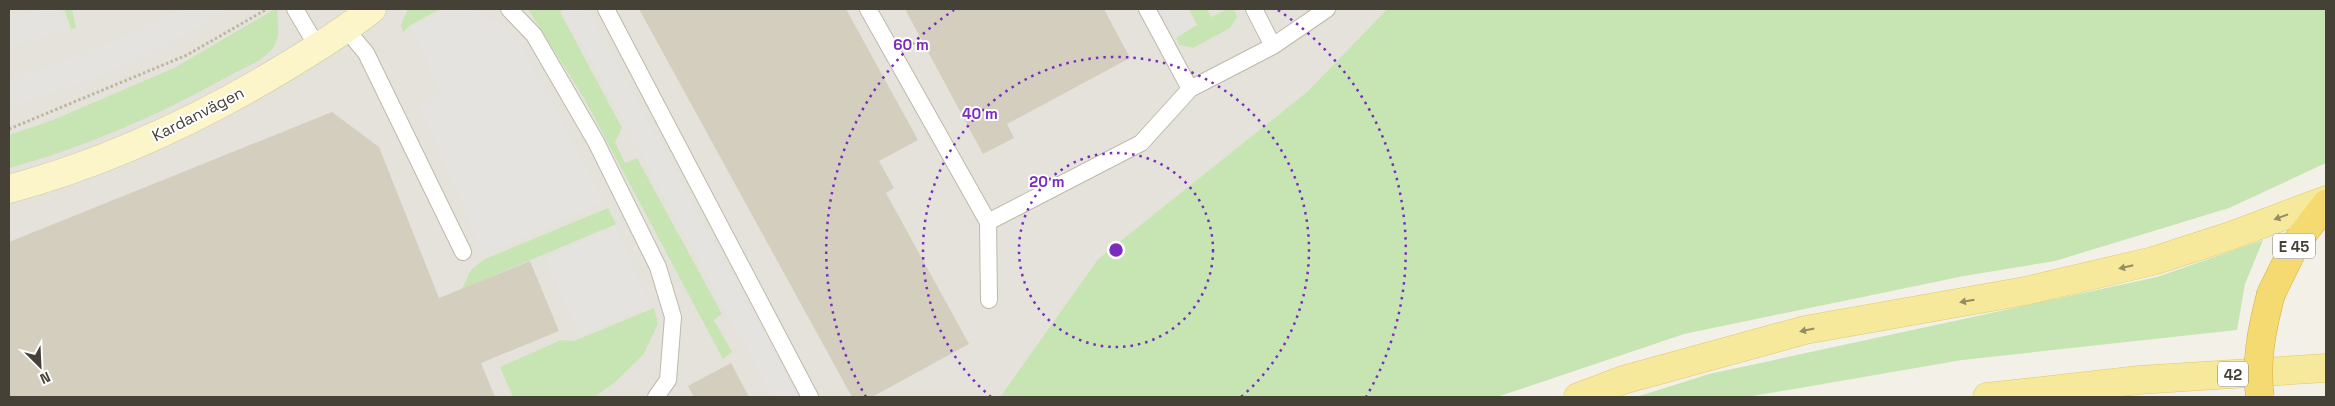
<svg xmlns="http://www.w3.org/2000/svg" width="2335" height="406" viewBox="0 0 2335 406" font-family="'Space Grotesk',sans-serif">
	<style>
		.industrial { fill: #e5e2dc }
		.green { fill: #c7e4b3 }
		.parking { fill: #e4e3df }
		.building { fill: #d3cebe }
		.lines { fill: none; stroke-linecap: round; stroke-linejoin: round }
		.lane-casing { stroke: #bdb9ab; stroke-width: 18 }
		.secondary-casing { stroke: #cfc89a; stroke-width: 29 }
		.primary-casing { stroke: #dcc96c; stroke-width: 29 }
		.highway-casing { stroke: #d3b041; stroke-width: 29 }
		.path { stroke: #beb79d; stroke-width: 3; stroke-dasharray: 2.5 2.5; stroke-linecap: butt }
		.lane { stroke: #fff; stroke-width: 16 }
		.secondary { stroke: #fbf5c9; stroke-width: 28 }
		.primary { stroke: #f7e99b; stroke-width: 28 }
		.highway { stroke: #f4da71; stroke-width: 28 }
		.highway-bridge-casing { stroke: #d3b041; stroke-width: 29; stroke-linecap: butt }
		.highway-bridge { stroke: #f4da71; stroke-width: 28 }
		.oneway { fill: #958d64 }
		.ring { fill: none; stroke: #7b2cbf; stroke-width: 2.5; stroke-dasharray: 2.5 5 }
		.labels { text-anchor: middle; dominant-baseline: central; stroke-width: 4; stroke-linejoin: round; paint-order: stroke }
		.shield { fill: #fff; stroke: #7d7a73; stroke-width: 1 }
		.shield-label { font-size: 15px; font-weight: bold; fill: #454137 }
		.street-label { font-size: 16px; fill: #454137; stroke: #fff }
		.centre { fill: #7b2cbf; stroke: #fff; stroke-width: 2.5 }
		.ring-label { font-size: 15px; text-anchor: middle; font-weight: bold; fill: #7b2cbf; stroke: #fff; stroke-width: 4; stroke-linejoin: round; paint-order: stroke }
	</style>
	<rect width="100%" height="100%" fill="#f3f1e7"/>
	<!-- industrial -->
	<path class="industrial" d="M9 9H1387L1308 91 1098 259 1000 397H9Z"/>
	<!-- green -->
	<path class="green" d="M64 9H72L76 28 71 29Z
		M275 9H277C278 23 281 38 272 49 262 62 241 69 227 77 157 116 85 147 9 168V135L53 120 174 68Z
		M408 9H440L411 25 403 32 401 25Z
		M528 9H564L560 12 622 128 615 142 625 163 637 158 722 314 714 320 732 352 723 359 585 100Z
		M1189 9H1207L1211 17 1228 9H1234L1237 17 1230 28 1193 48 1180 45 1176 38 1197 25Z
		M1387 9H2326V163L2229 208 2055 261 1964 276 1684 334 1497 397H1000L1098 259 1308 91Z
		M608 208 616 224 462 289 471 270 483 260Z
		M2263 240 2245 284 2237 330 1962 360 1747 397H1636L1709 374 2157 277Z
		M654 308 658 324 643 355 614 383 594 397H513L500 367 561 340 574 341Z"/>
	<!-- parking -->
	<path class="parking" d="M41 9H59L66 29 9 47V19Z
		M180 9H230L162 47 117 69 9 108V81L62 63 150 25Z
		M446 9H470L505 27 526 53 603 202 484 255 420 105 441 94 412 27Z
		M568 9H587L798 397H773L564 11Z
		M1161 9H1186L1195 24 1175 35Z
		M615 226 650 304 580 336 545 258Z"/>
	<!-- building -->
	<path class="building" d="M639 9H846L918 140 879 161 894 188 886 193 969 344 872 397H852Z
		M905 9H1104L1130 58 1007 124 1014 138 983 154Z
		M332 112 379 147 439 298 530 261 559 331 481 363 495 397H9V242Z
		M731 363 749 397H694L688 386Z"/>
	<g class="lines">
		<defs>
			<path id="lane" d="M295 9 318 48
				M509 9 534 35 596 142 658 267 673 317 668 380 656 397
				M606 9 810 397
				M868 9 988 222 989 300
				M1147 9 1190 89 1273 46 1254 9
				M346 29 366 53 463 252
				M1273 46 1327 9
				M988 222 1141 143 1190 89"/>
			<path id="secondary" d="M9 189C101 164 185 126 267 78 304 56 339 35 372 9"/>
			<path id="primary" d="M1578 397 1623 380 1805 330 2025 291 2153 261 2233 235 2326 200
				M1987 397 2139 380 2326 368"/>
			<path id="highway" d="M2271 294 2296 243 2326 204"/>
		</defs>
		<!-- lane casing -->
		<use href="#lane" class="lane-casing"/>
		<!-- secondary casing -->
		<use href="#secondary" class="secondary-casing"/>
		<!-- primary casing -->
		<use href="#primary" class="primary-casing"/>
		<!-- highway casing -->
		<use href="#highway" class="highway-casing"/>
		<!-- path -->
		<path class="path" d="M9 129 187 55 267 9"/>
		<!-- lane -->
		<use href="#lane" class="lane"/>
		<!-- secondary -->
		<use href="#secondary" class="secondary"/>
		<!-- primary -->
		<use href="#primary" class="primary"/>
		<!-- highway -->
		<use href="#highway" class="highway"/>
		<defs>
			<path id="highway-bridge" d="M2260 397C2255 362 2262 328 2271 294"/>
		</defs>
		<!-- highway-bridge casing -->
		<use href="#highway-bridge" class="highway-bridge-casing"/>
		<!-- highway-bridge -->
		<use href="#highway-bridge" class="highway-bridge"/>
	</g>
	<!-- one-way arrows -->
	<defs><path id="oneway-solid" d="M-6-.8H1V-3.2L6.5 0L1 3.2V.8H-6Z" transform="scale(1.25)"/></defs>
	<g class="oneway">
		<use href="#oneway-solid" transform="translate(2281 217) rotate(160)"/>
		<use href="#oneway-solid" transform="translate(2126 267) rotate(167)"/>
		<use href="#oneway-solid" transform="translate(1967 301) rotate(170)"/>
		<use href="#oneway-solid" transform="translate(1807 330) rotate(168)"/>
	</g>
	<!-- distance rings -->
	<g class="ring">
		<circle cx="1116" cy="250" r="97"/>
		<path d="M991 397A193 193 0 1 1 1241 397"/>
		<path d="M866 397A290 290 0 0 1 954 10M1278 10A290 290 0 0 1 1366 397"/>
	</g>
	<g class="labels">
		<!-- shield labels -->
		<g class="shield">
			<rect x="2273" y="233.5" width="42" height="25" rx="4"/>
			<rect x="2218" y="361.5" width="30" height="25" rx="4"/>
		</g>
		<g class="shield-label">
			<text x="2294" y="246">E 45</text>
			<text x="2233" y="374">42</text>
		</g>
		<!-- street labels -->
		<g class="street-label">
			<text transform="translate(198 114) rotate(-27)">Kardanvägen</text>
		</g>
	</g>
	<circle cx="1116" cy="250" r="8" class="centre"/>
	<g class="ring-label">
		<text x="911" y="50">60 m</text>
		<text x="980" y="119">40 m</text>
		<text x="1047" y="187">20 m</text>
	</g>
	<!-- border -->
	<rect width="2335" height="406" fill="none" stroke="#454137" stroke-width="20"/>
	<!-- north arrow -->
	<g transform="translate(40 366) rotate(156)" stroke="#ffffff" stroke-width="4" paint-order="stroke">
	<path d="M0-4L9 19L0 12L-9 19Z" fill="#454137"/>
	<text y="-8" font-size="14" font-weight="bold" text-anchor="middle" fill="#454137">N</text>
	</g>
</svg>
